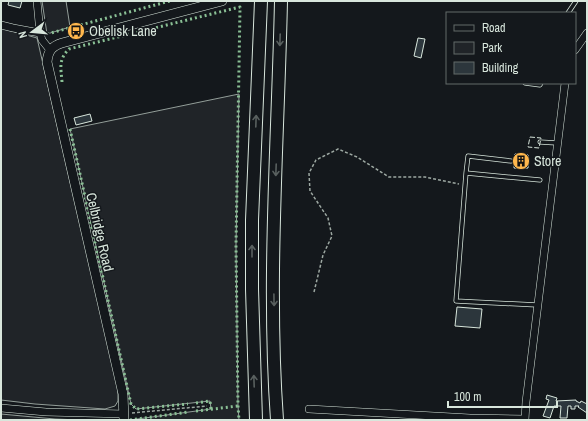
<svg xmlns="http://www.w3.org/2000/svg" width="588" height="421" viewBox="0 0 588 421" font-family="'Archivo Narrow',sans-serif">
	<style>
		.green { fill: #202428; stroke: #939e99 }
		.building { fill: #2c363c; stroke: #d8e6dc }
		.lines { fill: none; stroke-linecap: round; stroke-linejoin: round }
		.lane-casing { stroke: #d8e6dc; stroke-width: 5 }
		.street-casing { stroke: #d8e6dc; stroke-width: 8 }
		.secondary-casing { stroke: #d8e6dc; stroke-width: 10 }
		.highway-casing { stroke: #d8e6dc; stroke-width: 14 }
		.path { stroke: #9da8a2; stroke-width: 1.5; stroke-dasharray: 3 2; stroke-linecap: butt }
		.lane { stroke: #14181c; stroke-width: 3.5 }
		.street { stroke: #14181c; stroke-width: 7 }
		.secondary { stroke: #14181c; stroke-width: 9 }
		.highway { stroke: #14181c; stroke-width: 12 }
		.hedge { stroke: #8ac095; stroke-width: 3; stroke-dasharray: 2 3; stroke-linecap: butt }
		.fence { stroke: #d8e6dc; stroke-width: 1; stroke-dasharray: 5 2; stroke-linecap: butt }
		.oneway { stroke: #59605f }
		.labels { text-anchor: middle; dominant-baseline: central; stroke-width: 3; stroke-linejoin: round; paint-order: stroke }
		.poi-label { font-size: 14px; fill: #d8e6dc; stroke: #14181c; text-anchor: start }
		.street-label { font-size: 14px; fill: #d8e6dc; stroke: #14181c }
	</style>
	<rect width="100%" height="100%" fill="#14181c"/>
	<!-- green -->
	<path class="green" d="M42 1H66L70 27 47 34Z
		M1 28 37 38 118 389V401L115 406 105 409 35 404 1 400Z
		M239 94 236 245 238 406 239 420H130L211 409 210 401 136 409 131 404 70 129Z
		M1 414 55 419 80 420H1Z"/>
	<!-- building -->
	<path class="building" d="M9 1H22L20 8 8 5Z
		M418 38 425 39 421 58 414 56Z
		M90 114 92 121 76 125 74 118Z
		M515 154 528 155V168H514Z
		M457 307 482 309 480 328 455 326Z
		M547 395 557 398 556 401 576 400V401L580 403 581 401 587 404V413L578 407 579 406H575V409H571V406H568L567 418H560L561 406H554L550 418 543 416 549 400 546 399Z"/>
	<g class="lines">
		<defs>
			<path id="lane" d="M568 13 576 1
				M525 83 540 85 541 83
				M540 142 557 143
				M466 173 468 156 511 161
				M537 305 456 301 466 173 540 180"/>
			<path id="street" d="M37 1 40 33 42 40 50 50
				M1 25 13 28 40 33
				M575 50 587 33
				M1 408 46 412 124 414
				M309 409 470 418 525 419
				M525 420 526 402 565 83"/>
			<path id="secondary" d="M124 420 123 394 47 62C48 51 52 46 62 43L222 1"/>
			<path id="highway" d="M256 420 252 289V220L261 1
				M277 420C267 281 278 140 281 1"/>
		</defs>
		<!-- lane casing -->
		<use href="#lane" class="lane-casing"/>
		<!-- street casing -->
		<use href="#street" class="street-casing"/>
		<!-- secondary casing -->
		<use href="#secondary" class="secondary-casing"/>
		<!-- highway casing -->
		<use href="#highway" class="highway-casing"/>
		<!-- path -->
		<path class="path" d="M314 292 323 255 332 236 328 218 310 191 309 173 316 160 338 149 357 157 389 177H425L459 184
			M132 413 207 406"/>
		<!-- lane -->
		<use href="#lane" class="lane"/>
		<!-- street -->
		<use href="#street" class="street"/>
		<!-- secondary -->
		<use href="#secondary" class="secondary"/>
		<!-- highway -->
		<use href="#highway" class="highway"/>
		<!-- hedge -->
		<path class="hedge" d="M47 34 170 1
			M62 82C61 68 58 60 69 49L240 7 236 245 238 406 239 420
			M70 129 131 404 136 409 188 404
			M196 403 210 401 211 409
			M196 411 238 406
			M130 420 188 412"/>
		<!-- fence -->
		<path class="fence" d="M530 137 541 138 539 148 528 147Z"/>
	</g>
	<!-- one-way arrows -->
	<defs><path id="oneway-shaft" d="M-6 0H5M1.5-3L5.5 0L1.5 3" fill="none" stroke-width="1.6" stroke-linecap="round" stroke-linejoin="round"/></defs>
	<g class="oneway">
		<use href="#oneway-shaft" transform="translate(280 40) rotate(92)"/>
		<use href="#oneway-shaft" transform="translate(256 121) rotate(-88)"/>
		<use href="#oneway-shaft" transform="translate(276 170) rotate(92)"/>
		<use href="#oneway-shaft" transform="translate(252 251) rotate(-90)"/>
		<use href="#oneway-shaft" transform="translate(274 300) rotate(89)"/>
		<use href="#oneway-shaft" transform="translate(254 381) rotate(-92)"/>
	</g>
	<!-- icons -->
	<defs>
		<symbol id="bus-disc" viewBox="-11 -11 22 22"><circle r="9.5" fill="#ffb74d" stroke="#14181c"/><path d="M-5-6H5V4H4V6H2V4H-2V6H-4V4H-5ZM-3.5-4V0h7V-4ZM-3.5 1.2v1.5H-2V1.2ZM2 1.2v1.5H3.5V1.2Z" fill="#111"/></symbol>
		<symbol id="building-disc" viewBox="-11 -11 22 22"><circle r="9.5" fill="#ffb74d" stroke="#14181c"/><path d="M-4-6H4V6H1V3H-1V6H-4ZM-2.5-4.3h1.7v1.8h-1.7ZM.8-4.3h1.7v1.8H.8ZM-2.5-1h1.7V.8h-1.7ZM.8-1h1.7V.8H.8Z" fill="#111"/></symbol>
	</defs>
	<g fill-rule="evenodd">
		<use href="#bus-disc" x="66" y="21" width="20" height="20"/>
		<use href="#building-disc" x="511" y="151" width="20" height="20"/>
	</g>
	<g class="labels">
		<!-- poi labels -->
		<g class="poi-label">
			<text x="89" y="31">Obelisk Lane</text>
			<text x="534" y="161">Store</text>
		</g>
		<!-- street labels -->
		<g class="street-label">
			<text transform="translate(100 232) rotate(77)">Celbridge Road</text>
		</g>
	</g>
	<!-- border -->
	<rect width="588" height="421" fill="none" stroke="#d8e6dc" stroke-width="4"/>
	<!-- legend -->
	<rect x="446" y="12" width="130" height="72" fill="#14181c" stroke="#626a69"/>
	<rect x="454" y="25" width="20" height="6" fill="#14181c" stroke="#626a69"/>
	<text x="482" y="32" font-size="12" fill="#d8e6dc">Road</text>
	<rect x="454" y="42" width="20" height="12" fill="#202428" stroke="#626a69"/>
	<text x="482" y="52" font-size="12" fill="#d8e6dc">Park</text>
	<rect x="454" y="62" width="20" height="12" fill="#2c363c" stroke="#626a69"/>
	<text x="482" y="72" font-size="12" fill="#d8e6dc">Building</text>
	<!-- north arrow -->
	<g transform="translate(32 32) rotate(254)" stroke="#14181c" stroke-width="3" paint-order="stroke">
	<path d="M0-3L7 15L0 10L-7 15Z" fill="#d8e6dc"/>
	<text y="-6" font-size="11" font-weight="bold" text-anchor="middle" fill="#d8e6dc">N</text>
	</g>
	<!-- scale -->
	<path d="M448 401v6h109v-6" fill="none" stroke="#d8e6dc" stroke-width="2"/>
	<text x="454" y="401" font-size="12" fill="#d8e6dc" stroke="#14181c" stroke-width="3" paint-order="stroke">100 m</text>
</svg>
